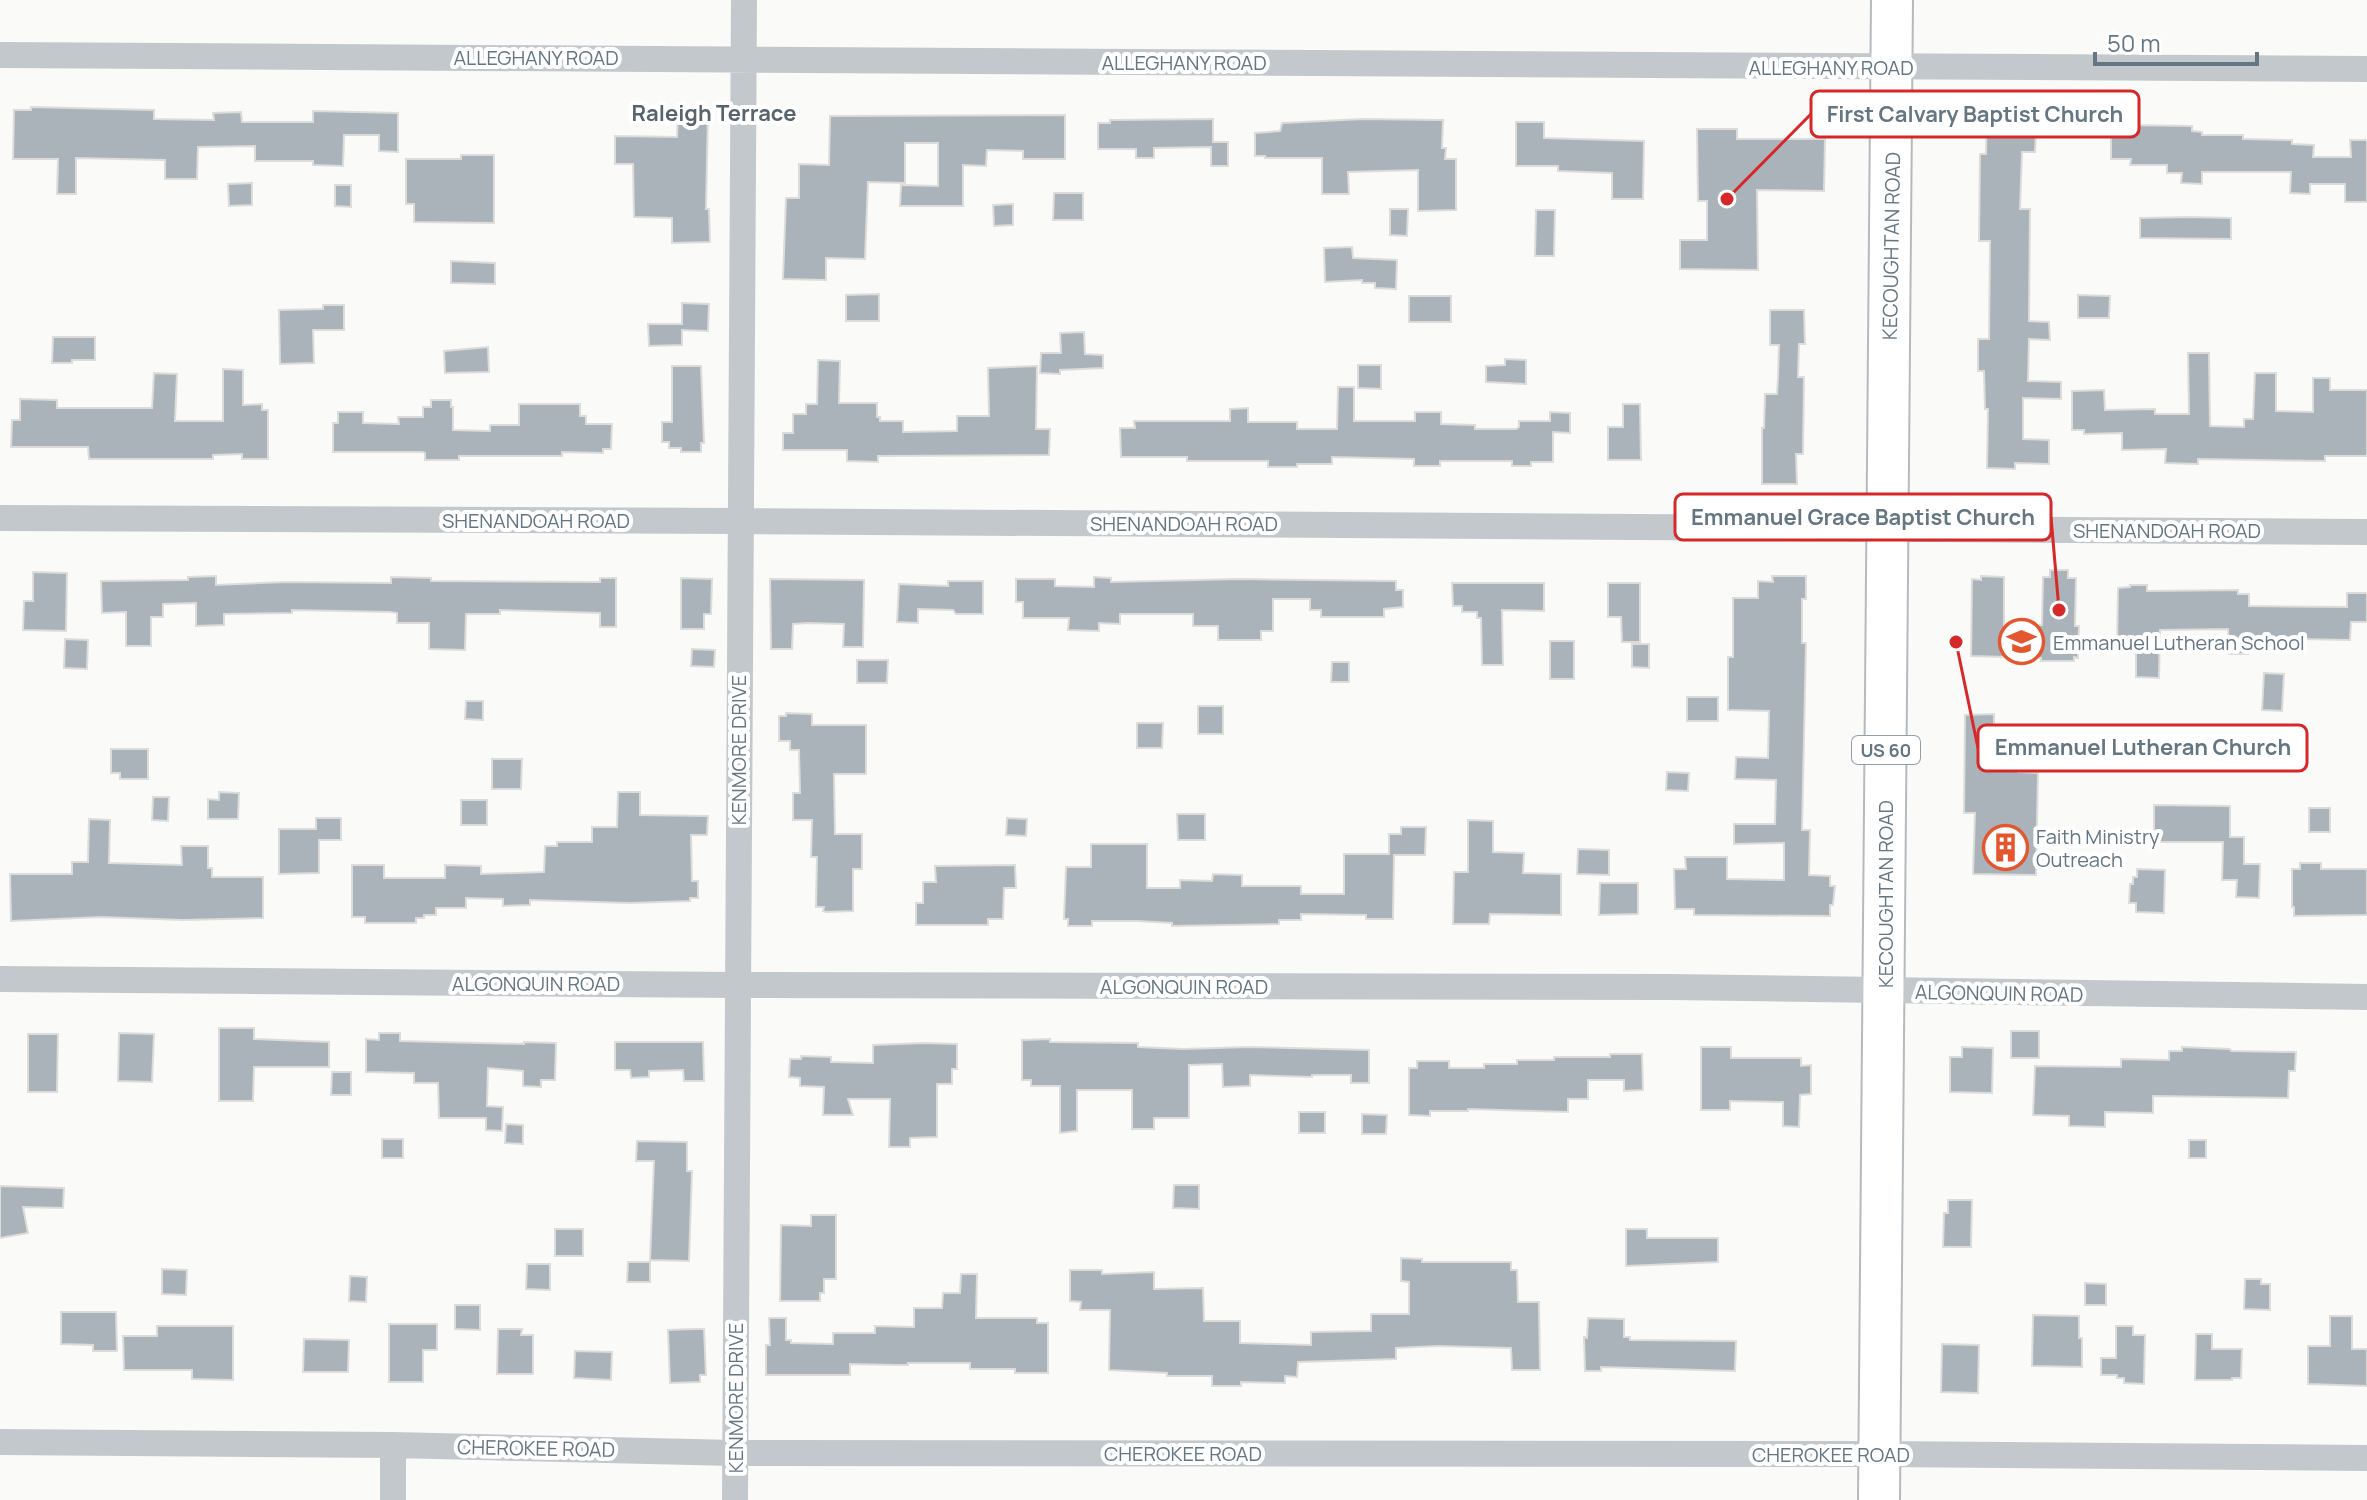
<svg xmlns="http://www.w3.org/2000/svg" width="2367" height="1500" viewBox="0 0 2367 1500" font-family="Manrope,sans-serif">
	<style>
		.building { fill: #aab3b9; stroke: #dcdcda; stroke-width: 2 }
		.lines { fill: none; stroke-linecap: round; stroke-linejoin: round }
		.primary-casing { stroke: #b5babe; stroke-width: 44 }
		.street { stroke: #c3c8cc; stroke-width: 26 }
		.primary { stroke: #fff; stroke-width: 40 }
		.labels { text-anchor: middle; dominant-baseline: central; stroke-width: 8; stroke-linejoin: round; paint-order: stroke }
		.shield { fill: #fff; stroke: #939fa8; stroke-width: 2 }
		.shield-label { font-size: 18px; font-weight: bold; fill: #657683 }
		.street-label { font-size: 20px; fill: #657683; stroke: #fff }
		.poi-label { font-size: 20px; fill: #657683; stroke: #fff; text-anchor: start }
		.neighbourhood-label { font-size: 22px; font-weight: bold; fill: #57646e; stroke: #fff }
		.leader { fill: none; stroke: #d62828; stroke-width: 3 }
		.callout-dot { fill: #d62828; stroke: #fff; stroke-width: 3 }
		.callout { fill: #fff; stroke: #d62828; stroke-width: 3 }
		.callout-label { font-size: 22px; text-anchor: middle; font-weight: bold; fill: #657683 }
	</style>
	<rect width="100%" height="100%" fill="#fafaf8"/>
	<!-- building -->
	<path class="building" d="M1987 102H2023L2022 132H2036L2035 152H2022L2020 209H2030L2029 321 2049 322 2050 340 2029 339 2028 381 2061 382V399L2023 398V439L2049 440V464L2015 463V469L1987 468 1988 409H1985L1984 371H1978V339H1989L1990 241H1979L1980 154H1986Z
		M31 107 154 110V119L214 120 213 113 241 112 242 122H313V111L398 113V152L379 151V135H344L343 166 313 165V161H255V146L198 147 197 179H165V160L76 158V194H57L58 159H13L14 110H31Z
		M678 113 708 114 706 209H709L710 242 672 243V218L634 217 633 164H615V136L677 137Z
		M1065 115V159H1023V151L987 150 986 166 963 165V206H900L901 185 938 186V143H905V183L868 182 865 259 826 258V280L783 279 786 198H799V164L829 165 830 116Z
		M1213 119V142H1228V166H1211V147L1154 148V158H1136V149H1098V123H1110V120Z
		M1363 119 1443 120 1442 148H1446L1445 159H1456V210L1418 211V170L1348 172 1349 194H1322V158H1265V156H1255V133L1280 131 1282 123Z
		M1516 122H1544V138L1644 141 1643 199H1612V173L1558 171V166H1516Z
		M2124 125 2192 126V131L2202 132V135H2243V139L2292 140V144L2314 145 2313 157H2351L2350 140H2367V202H2345V184H2310V194L2290 193 2291 172H2202V184L2181 183 2182 173H2167V165H2130L2131 159H2111V131H2124Z
		M1697 129H1737V139H1825L1824 191 1757 190 1758 270 1680 269V240H1707V201H1698Z
		M461 155H494V223L414 222V204H406V159H461Z
		M252 183V205L229 206 228 184Z
		M335 185H351V207L335 206Z
		M1054 193H1083V220H1053Z
		M1013 204V225L994 226 993 205Z
		M1390 209H1408L1407 236 1390 235Z
		M1536 210H1555L1554 256H1535Z
		M2189 217 2231 218V239L2140 238V218Z
		M1352 247 1353 258 1397 260 1396 289 1375 288V283H1362V280L1325 282 1324 248Z
		M451 261 495 263V284L451 283Z
		M879 294V321H846V295Z
		M2078 295 2110 296 2109 318H2078Z
		M1409 296H1451V322H1409Z
		M682 303 709 304 708 331 682 330V345L649 346 648 324H682V325Z
		M323 305H344V330H313L314 363 280 364 279 310 323 309Z
		M1770 310H1804L1805 344H1799L1798 377H1804L1803 454H1796L1797 484H1762V428H1764L1765 394H1777L1778 377 1779 345H1770Z
		M1084 332 1085 354 1103 355V368L1060 370V374L1040 373 1041 353H1061L1060 333Z
		M53 337H95V360H72V363H52Z
		M488 347 489 372 445 373 444 351Z
		M2188 353H2209L2210 426 2244 427V419H2253L2255 373H2276V411L2313 412V378H2330V390H2367V456H2325V461L2198 459V464L2165 463 2166 449 2122 450V433L2084 434V430H2072V391L2104 390 2105 410 2155 409V414H2189Z
		M1505 359 1526 360V384L1486 382V366L1505 365Z
		M818 360 840 361 839 403H877V417H880V421H903V432L957 431V416H989L988 368 1037 366 1036 429H1050L1049 455 878 456V462L847 461V450H783V433H793V414H806V404H817Z
		M1358 365H1381V389L1358 388Z
		M672 366H701L704 443H701V452H681V448H669V442H662V422H672Z
		M223 369 243 370V405L262 404V410H268V459H242V454L213 455V459H89L88 447H11L12 420H20V399L57 400V408H152L154 373 177 374 175 421H223Z
		M1338 387H1354V421H1415V412H1441V424L1475 425V429H1516L1519 427V421H1550V412L1570 413V433L1553 432V462H1531V466H1512V461H1440V466H1414V459L1332 457V464H1297V467H1268V461H1187V457H1121L1120 428H1135L1134 421H1230V409L1248 408V422H1297V429H1337Z
		M431 400H451V407H453V430L490 431V425H519V404H580V416H586V424H612L611 449H603V453L562 452V456H459V460H425V453L423 452H333V423H338V412H363V423L399 424 398 417H423V407H431Z
		M1623 404H1640L1641 460H1608V427H1623Z
		M2050 570H2068V578H2076L2075 626H2079L2078 658 2074 657V661H2041V658L1971 656 1972 579 1981 580V576L2004 577V625H2042L2043 577H2050Z
		M33 572 67 573 66 631 23 630 24 601H33Z
		M216 576V585L286 582 391 583V577L431 578V581L600 582V578H616V627H600V613L500 610V614H466L465 650 429 649V623H397V613L390 612 292 610V613L224 614V625L196 626V603L163 604V617H151V646H126V612L102 613 101 581 188 580V577Z
		M1772 576H1806V599H1802V643H1806L1802 830H1810L1809 875 1830 876V886H1835L1833 905H1830V916L1694 915V909H1675L1674 869H1686L1685 857H1727V879L1784 880V843L1734 844V824H1775L1776 780 1735 779 1736 757 1768 758 1769 711 1728 710V657H1733V598H1758V581L1773 582Z
		M1094 577 1111 578V582L1240 579 1396 581V590H1403V607L1384 609V617H1321V610H1310V599H1273V631H1261V640H1218V626H1193V614H1120V624L1099 623V631L1068 630 1069 618H1023V602H1016V579H1055V586L1094 587Z
		M681 578 712 579 711 614H704V629H681Z
		M770 579 864 580 863 647H843L844 624 808 623 793 624 792 649H771Z
		M948 581H983V614H956L953 610 918 609V623L897 622 899 584 948 586Z
		M1452 583H1544V611L1502 610 1503 665H1482L1481 618H1477V612H1462V606H1453Z
		M1608 583H1640V642H1622L1621 617H1608Z
		M2130 585H2147V591L2238 590V594H2249V606L2347 607V593H2367V622H2351L2350 640 2248 638V654H2229L2228 629 2160 630 2159 678 2136 677V647H2117L2118 588 2130 587Z
		M65 639 88 640 87 669 64 668Z
		M1550 641H1574V679H1550Z
		M1632 644H1649V668L1632 667Z
		M692 649 715 650 714 667 691 666Z
		M857 660H888L887 683H857Z
		M1332 662H1349V682H1331Z
		M2264 673 2284 674 2282 711 2262 710Z
		M1687 697H1718V721H1687Z
		M466 701H483V720L465 719Z
		M1198 706H1223V734H1198Z
		M786 713 812 714V725H866V774H834L835 834H862V869H853V911L826 912 823 911 824 907H816L817 857H811L812 820H793V793H800L799 750H790V741H779V716H786Z
		M1994 714V729H2018V772L2038 773 2036 875 1973 874 1975 813H1964L1965 715Z
		M1137 723H1163L1162 748H1137Z
		M111 749H148V779H120V773H111Z
		M492 759H522L521 789H492Z
		M1667 772 1689 773 1688 791 1666 790Z
		M219 792 239 793 238 819H208V799L219 800Z
		M618 792H640V815L708 816 707 835H691L692 881H698V898H690V901L630 903 530 900V905L503 906V899L466 898V908H436V915H424V918H416V923H365V917H352V865H384V878H445V865L481 866V874L544 872 545 846H557V842H592V827H617Z
		M153 797H169L168 821 152 820Z
		M461 800H487V825H461Z
		M2154 805 2230 806V837H2244V864H2260L2259 898 2236 897 2237 880H2222L2223 842H2154Z
		M2309 808H2330V832H2309Z
		M1177 814H1205V840H1178Z
		M316 818H341V840H319V873L279 874V829H316Z
		M1007 818 1027 819 1026 836 1006 835Z
		M89 819 110 820 109 863 182 865 181 846H208V868H212V877H263V918L183 920 101 917 11 921 10 874H72V862H88Z
		M1468 820 1493 821V852L1524 853 1523 873 1561 874V915L1490 914 1489 924H1453L1454 872H1468Z
		M1401 827H1426L1425 855H1394L1393 919H1366V915L1301 914V920H1279V924L1172 926V923L1137 921H1092V926H1068V919H1064L1066 867H1091V844H1147V888H1180V880L1212 881 1213 874 1242 875V886H1301V894H1344V854H1389V834H1401Z
		M1578 849 1609 850V875L1577 874Z
		M2300 863H2321V869H2367V915L2294 916V907H2292V869H2300Z
		M1015 865 1016 888H1004L1003 919H988V925H916V903H923V882H936L935 866Z
		M2137 869 2165 870 2164 913 2136 912V903H2129L2130 884H2133V877H2137Z
		M1600 883H1638V914L1599 915Z
		M219 1028H254V1039L329 1042V1067H254L253 1101H219Z
		M2011 1031H2039V1058H2011Z
		M119 1033 154 1034 152 1082 118 1081Z
		M379 1033H400V1041L524 1044V1042L556 1043 555 1080H541V1087L523 1086V1071L488 1068 487 1106 503 1107 502 1131 486 1130V1118H439L438 1083H414V1073L366 1072V1039L379 1040Z
		M28 1034H58L57 1092H28Z
		M1050 1039V1042L1138 1043V1047L1183 1049 1249 1047 1369 1050V1083H1351V1075H1312V1077L1250 1075V1086L1223 1087 1222 1064 1189 1065V1118H1154V1129H1132V1090H1077V1131L1060 1133V1086H1031V1080H1022V1040Z
		M615 1042H703L704 1081H684L683 1070 649 1071V1077L631 1078 630 1070H615Z
		M924 1043 957 1044V1069H952V1084H937V1137L910 1138V1147H889L890 1099H848L853 1115H823L824 1087 800 1086V1078L789 1077 790 1059H801V1056L831 1057V1062L873 1063V1045Z
		M1701 1047H1731V1058H1801V1066L1811 1065V1094L1800 1095 1799 1127 1783 1126V1102L1730 1101V1110H1701Z
		M1962 1047 1993 1048 1992 1093 1950 1092V1057H1962Z
		M2182 1047 2230 1049 2231 1051 2296 1052 2295 1071H2289L2288 1098 2153 1096V1113L2105 1112V1127L2069 1126V1116L2033 1115 2035 1066 2121 1067V1059L2169 1060V1051H2182Z
		M1610 1054H1642L1643 1090 1624 1091V1080H1588V1099H1568V1112L1468 1109V1111H1430V1116L1409 1115V1068H1417V1061H1449V1068H1484V1064H1517V1060H1554V1057H1610Z
		M332 1072H351V1095H331Z
		M1299 1112H1325V1133H1299Z
		M1362 1114 1387 1115 1386 1134H1362Z
		M506 1124 523 1125V1144L505 1143Z
		M382 1139H403V1158H382Z
		M2189 1140H2206V1158H2189Z
		M637 1141 687 1142V1171H692L689 1261 650 1260 654 1161H636Z
		M1174 1185H1199V1209L1173 1208Z
		M0 1186 64 1188 63 1208 23 1207 28 1233 0 1238Z
		M1948 1200H1972L1971 1247H1943L1944 1213H1948Z
		M811 1215H836V1279H824V1293H820V1301H780L781 1225 811 1226Z
		M555 1229H583V1256H555Z
		M1626 1229H1647V1238H1718V1262L1626 1266Z
		M1401 1258 1422 1259V1262H1511V1270H1517L1518 1302H1539L1540 1370H1512L1511 1348 1438 1346 1396 1348V1359L1298 1362 1297 1377 1285 1376V1383L1241 1382V1386H1212V1376H1167V1373L1109 1370 1110 1310H1080L1081 1302 1070 1301V1270H1102V1274L1154 1272V1289L1203 1288 1204 1321H1240V1343L1311 1345V1332L1371 1331V1314H1409V1282L1401 1281Z
		M628 1262H650V1282H627Z
		M527 1264H550V1290L526 1289Z
		M162 1269 187 1270 186 1295 162 1294Z
		M961 1274H977L976 1318H1037V1323H1048V1373H1015V1369H970V1363H908V1365H896L850 1364V1375H766V1345H770L769 1318H786V1340H791V1343L833 1344V1333H875V1326L914 1327V1308H942L943 1293H960Z
		M350 1276 367 1277 366 1302 349 1301Z
		M2245 1279H2261V1284H2270V1310L2244 1309Z
		M2085 1283 2106 1284V1305H2085Z
		M455 1305H480V1330L455 1329Z
		M61 1312H116L117 1351H93V1345L61 1344Z
		M2033 1315 2079 1316V1338H2082V1367L2032 1366Z
		M2330 1316H2352V1349H2367V1386L2308 1384V1346H2330Z
		M1588 1318 1624 1319V1337H1630V1340L1736 1341 1735 1371 1601 1367V1371H1585L1584 1337 1587 1338Z
		M389 1324H437V1350H423V1382H389Z
		M157 1326H233V1380L192 1379V1370H124L123 1336H157Z
		M2116 1326H2133V1335H2145L2144 1384 2124 1383V1378H2117V1375H2101V1358H2116Z
		M498 1329H522L521 1335H533V1374H497Z
		M692 1329H704L706 1375H700V1382L670 1383 668 1330Z
		M2196 1334H2212V1349H2242L2241 1378H2232V1380H2195Z
		M304 1339 349 1340 348 1372H303Z
		M1942 1344 1979 1345 1978 1393 1941 1392Z
		M575 1351 612 1352 611 1380 574 1378Z"/>
	<g class="lines">
		<defs>
			<path id="primary" d="M1879 1500 1892 0"/>
		</defs>
		<!-- primary casing -->
		<use href="#primary" class="primary-casing"/>
		<!-- street -->
		<path class="street" d="M0 55C789 58 1578 67 2367 69
			M0 518 740 521 2367 532
			M0 979 737 985 1671 987 2367 997
			M0 1442 393 1445 735 1453 1880 1454 2367 1458
			M393 1500V1445
			M735 1500 744 0"/>
		<!-- primary -->
		<use href="#primary" class="primary"/>
	</g>
	<!-- icons -->
	<defs>
		<symbol id="school-ring" viewBox="-11 -11 22 22"><circle r="9.5" fill="#fff" stroke="#e4572e" stroke-width="1.5"/><path d="M0-5L7-2L0 1L-7-2ZM-4 1L0 2.5L4 1V4Q0 6-4 4Z" fill="#e4572e"/></symbol>
		<symbol id="building-ring" viewBox="-11 -11 22 22"><circle r="9.5" fill="#fff" stroke="#e4572e" stroke-width="1.5"/><path d="M-4-6H4V6H1V3H-1V6H-4ZM-2.5-4.3h1.7v1.8h-1.7ZM.8-4.3h1.7v1.8H.8ZM-2.5-1h1.7V.8h-1.7ZM.8-1h1.7V.8H.8Z" fill="#e4572e"/></symbol>
	</defs>
	<g fill-rule="evenodd">
		<use href="#school-ring" x="1996" y="616" width="51" height="51"/>
		<use href="#building-ring" x="1980" y="822" width="51" height="51"/>
	</g>
	<g class="labels">
		<!-- shield labels -->
		<rect class="shield" x="1852" y="736" width="68" height="28" rx="6"/>
		<g class="shield-label">
			<text x="1886" y="750">US 60</text>
		</g>
		<!-- street labels -->
		<g class="street-label">
			<text x="536" y="57">ALLEGHANY ROAD</text>
			<text x="1184" y="62">ALLEGHANY ROAD</text>
			<text x="1831" y="67">ALLEGHANY ROAD</text>
			<text transform="translate(1891 246) rotate(-89)">KECOUGHTAN ROAD</text>
			<text x="536" y="520">SHENANDOAH ROAD</text>
			<text x="1184" y="523">SHENANDOAH ROAD</text>
			<text x="2167" y="530">SHENANDOAH ROAD</text>
			<text transform="translate(738 750) rotate(-90)">KENMORE DRIVE</text>
			<text transform="translate(1885 894) rotate(-90)">KECOUGHTAN ROAD</text>
			<text x="536" y="983">ALGONQUIN ROAD</text>
			<text x="1184" y="986">ALGONQUIN ROAD</text>
			<text transform="translate(1999 993) rotate(1)">ALGONQUIN ROAD</text>
			<text transform="translate(735 1398) rotate(-90)">KENMORE DRIVE</text>
			<text transform="translate(536 1448) rotate(1)">CHEROKEE ROAD</text>
			<text x="1183" y="1453">CHEROKEE ROAD</text>
			<text x="1831" y="1454">CHEROKEE ROAD</text>
		</g>
		<!-- poi labels -->
		<g class="poi-label">
			<text x="2053" y="642">Emmanuel Lutheran School</text>
			<text x="2036" y="836">Faith Ministry<tspan x="2036" dy="23">Outreach</tspan></text>
		</g>
		<!-- neighbourhood labels -->
		<g class="neighbourhood-label">
			<text x="714" y="113">Raleigh Terrace</text>
		</g>
	</g>
	<!-- callouts -->
	<path class="leader" d="M1727 199L1811 114M2059 610L2051 517M1956 642L1978 748"/>
	<g class="callout-dot">
		<circle cx="1727" cy="199" r="8"/>
		<circle cx="2059" cy="610" r="8"/>
		<circle cx="1956" cy="642" r="8"/>
	</g>
	<g class="callout">
		<rect x="1811" y="91" width="328" height="46" rx="8"/>
		<rect x="1675" y="494" width="376" height="46" rx="8"/>
		<rect x="1978" y="725" width="329" height="46" rx="8"/>
	</g>
	<g class="callout-label">
		<text x="1975" y="122">First Calvary Baptist Church</text>
		<text x="1863" y="525">Emmanuel Grace Baptist Church</text>
		<text x="2143" y="755">Emmanuel Lutheran Church</text>
	</g>
	<!-- scale -->
	<path d="M2095 52v12h162v-12" fill="none" stroke="#657683" stroke-width="4"/>
	<text x="2107" y="52" font-size="24" fill="#657683" stroke="#ffffff" stroke-width="6" paint-order="stroke">50 m</text>
</svg>
